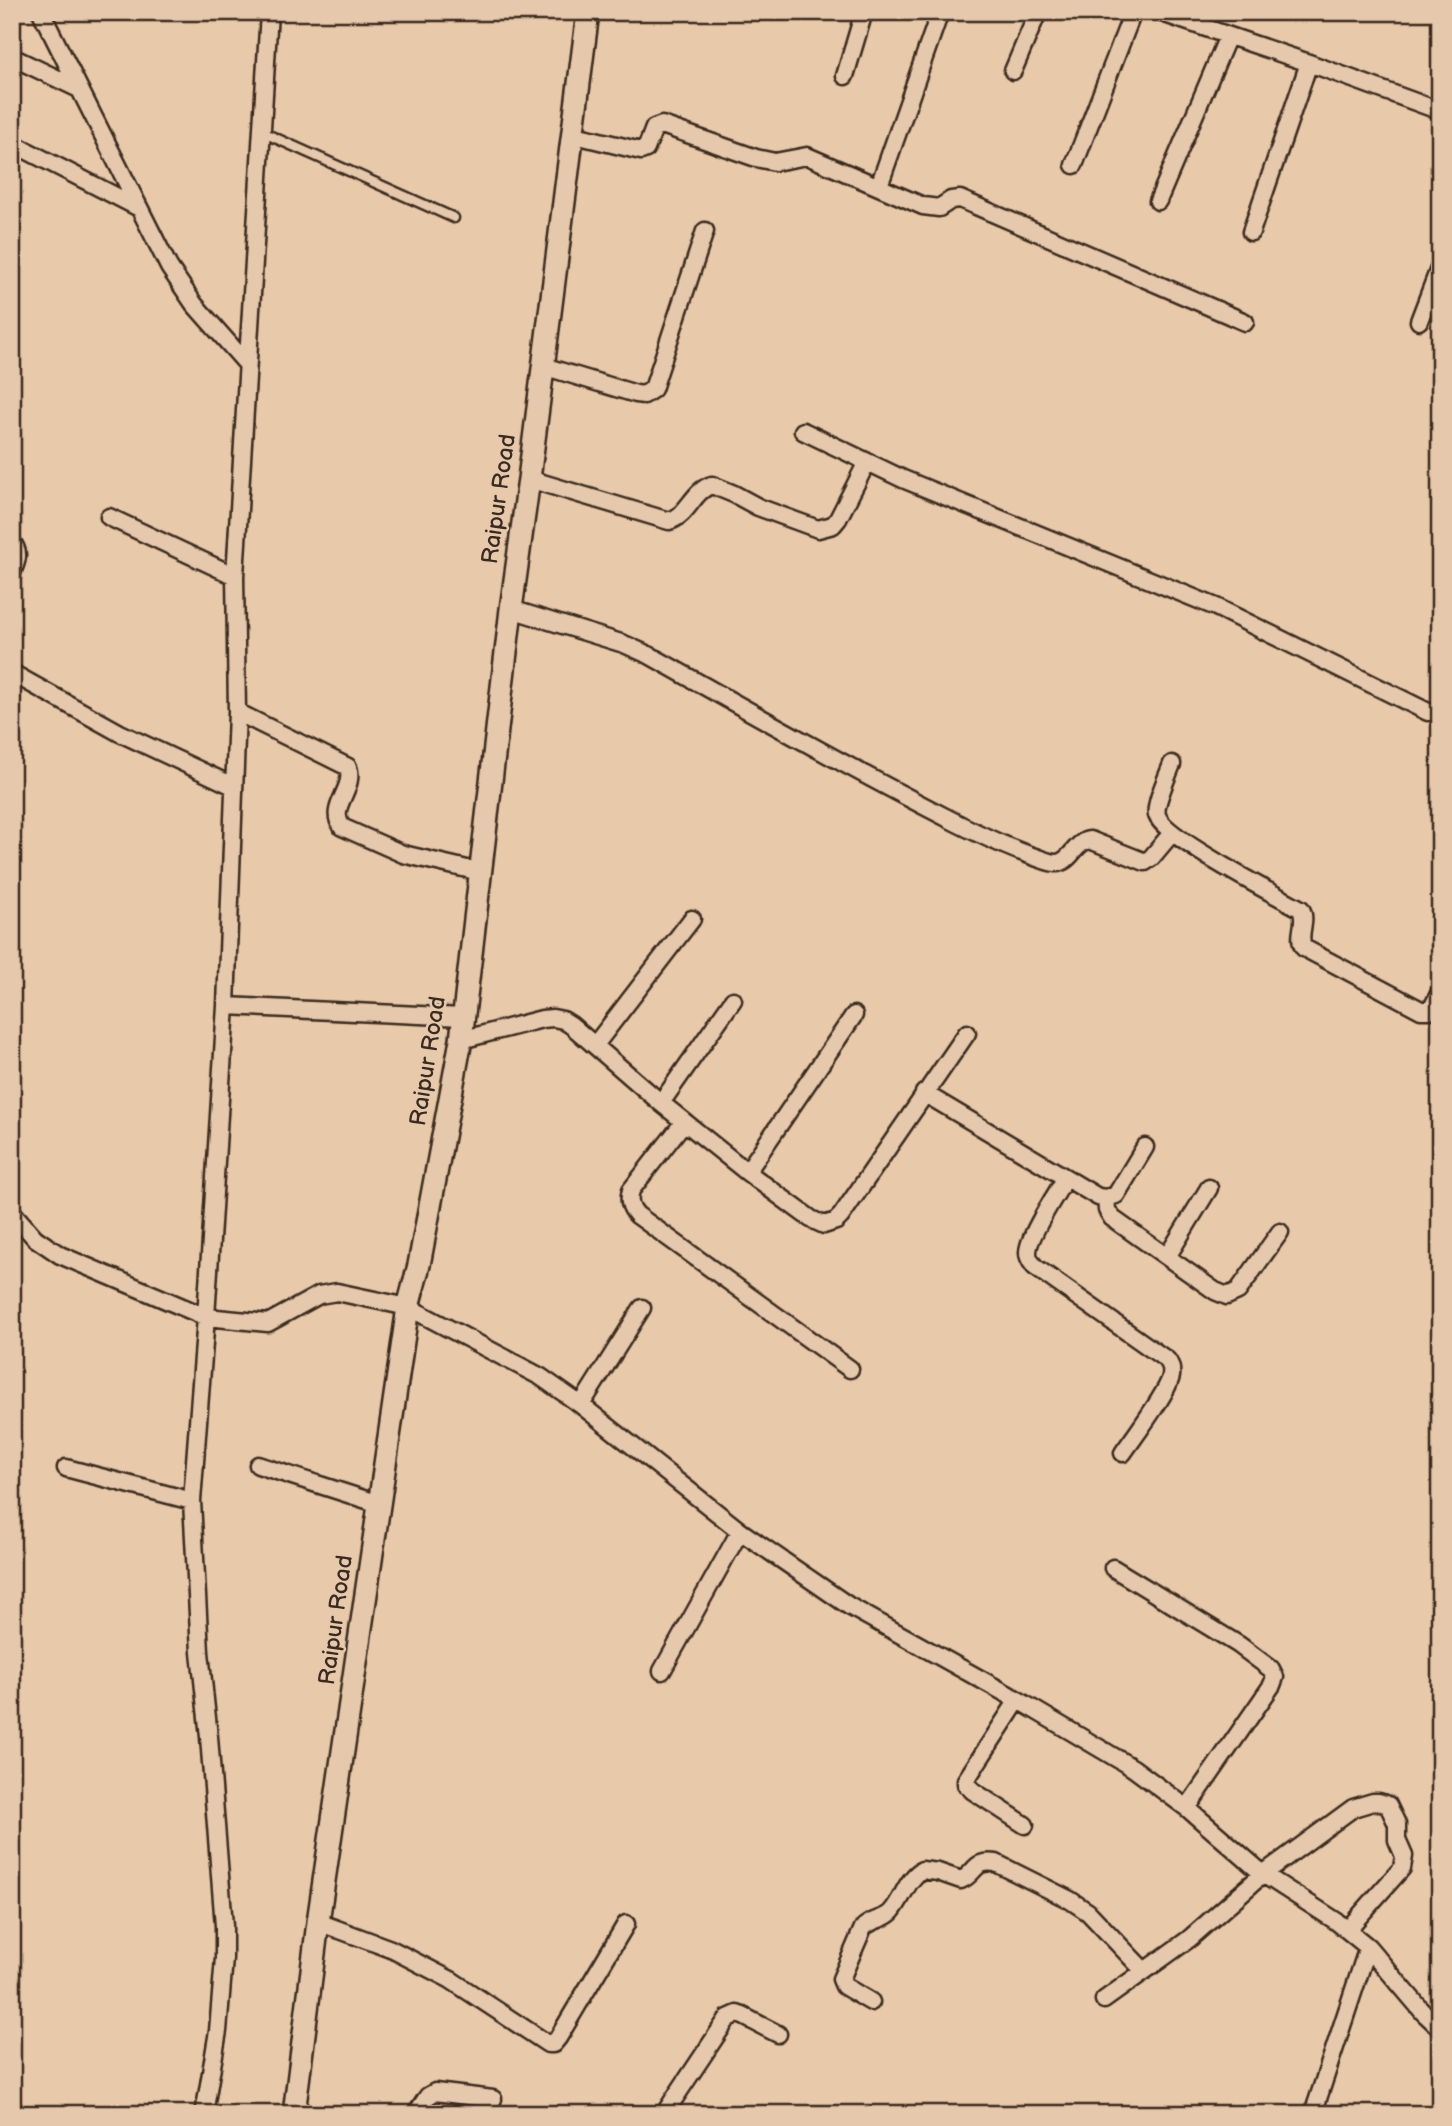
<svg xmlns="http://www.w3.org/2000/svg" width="1452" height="2126" viewBox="0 0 1452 2126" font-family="'Balsamiq Sans',sans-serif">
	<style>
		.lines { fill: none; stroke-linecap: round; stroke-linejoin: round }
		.service-casing { stroke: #3b2a1e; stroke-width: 13 }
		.minor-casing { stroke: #3b2a1e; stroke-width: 21 }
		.secondary-casing { stroke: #3b2a1e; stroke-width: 26 }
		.service { stroke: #e6c9ad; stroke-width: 8 }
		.minor { stroke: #e6c9ad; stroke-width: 16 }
		.secondary { stroke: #e6c9ad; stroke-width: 21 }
		.labels { text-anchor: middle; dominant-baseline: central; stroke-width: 5; stroke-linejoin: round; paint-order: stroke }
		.street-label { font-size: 23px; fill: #3b2a1e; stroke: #e6c9ad }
	</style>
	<rect width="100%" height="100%" fill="#e8caab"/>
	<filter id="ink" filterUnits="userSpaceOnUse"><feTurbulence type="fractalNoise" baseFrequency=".0143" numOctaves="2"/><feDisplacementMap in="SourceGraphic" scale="14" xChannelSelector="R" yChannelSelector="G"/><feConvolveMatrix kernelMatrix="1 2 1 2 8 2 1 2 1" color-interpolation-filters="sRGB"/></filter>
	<g filter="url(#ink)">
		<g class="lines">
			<defs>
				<path id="service" d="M262 132 454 218"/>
				<path id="minor" d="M41 12 169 267 194 304 246 363
					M1159 12 1309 63 1440 111
					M12 57 77 88
					M1013 71 1038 12
					M845 76 864 12
					M571 134 641 151 646 149 654 128 662 125 756 158 775 162 807 156 923 206 939 208 951 200 960 199 1245 322
					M12 143 139 208
					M1074 165 1133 12
					M879 186 940 12
					M1158 201 1228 36
					M1251 232 1309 63
					M1419 321 1440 266
					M543 366 636 394 644 395 653 389 705 231
					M803 431 903 479 1216 607 1428 712H1440
					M529 479 669 521C688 516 693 490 712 485L734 494 758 507 818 529 833 525 838 519 867 462
					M109 517 235 576
					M12 543C21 552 16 563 12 573
					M511 609 624 644 651 656C752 713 853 770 957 823 983 836 1008 848 1035 857 1041 859 1049 863 1056 863 1071 863 1075 841 1090 840L1145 862 1151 858 1172 833
					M12 673 120 733 233 786
					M237 712 348 767C356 789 327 807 342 827L403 854 480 872
					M1172 764C1168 775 1154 805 1157 815 1163 837 1276 895 1301 909 1308 922 1296 936 1304 948L1421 1010H1431L1440 992
					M226 1006 463 1017
					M461 1040 542 1019 553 1018 563 1020 571 1025 661 1103 747 1172 811 1219 824 1225 836 1221 841 1216 967 1033
					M595 1045 692 919
					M924 1093 1098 1197 1106 1198 1116 1195 1145 1147
					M661 1103 733 1000
					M684 1122 631 1190C628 1201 630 1207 637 1215L850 1369
					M747 1172 854 1015
					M1065 1179C1057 1193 1027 1238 1028 1253 1028 1259 1032 1263 1035 1267L1167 1360C1171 1365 1172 1369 1171 1376 1168 1392 1134 1437 1123 1453
					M1106 1198 1107 1210 1112 1218 1215 1291 1227 1296 1238 1291 1280 1232
					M12 1212 35 1238 60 1255 206 1317 268 1323 319 1295 337 1292 408 1307 541 1377 581 1405 740 1531 849 1606 1018 1700 1133 1768 1187 1808 1263 1874 1336 1921 1368 1947 1424 2013 1440 2028
					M1167 1257 1209 1188
					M581 1405 642 1308
					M258 1465 379 1504
					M66 1468 192 1501
					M1113 1568 1239 1645 1271 1669 1275 1677 1272 1685 1187 1808
					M662 1671 740 1531
					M1018 1700 966 1780V1784L973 1791 1025 1825
					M318 1922 391 1949 451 1980 548 2044H553L558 2038 626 1924
					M1104 2000 1189 1939 1263 1874 1353 1808 1373 1802H1379L1388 1805 1397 1824V1840L1404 1856 1402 1868 1347 1930
					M871 2002 844 1986 841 1979 863 1928C871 1919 885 1920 892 1911 903 1898 907 1879 922 1870L938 1872 961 1880C977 1873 972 1860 996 1863L1070 1900 1088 1912 1144 1971
					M204 2114 218 2031 224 1958V1926L209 1737 200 1652 192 1501 206 1317 226 1006 237 712 235 576 269 12
					M416 2114 428 2096 435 2092 493 2099
					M664 2114 728 2018 737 2014 743 2016 778 2034
					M1313 2114 1368 1947"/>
				<path id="secondary" d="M294 2114 318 1922 408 1307 419 1265 461 1040 511 609 529 479 588 12"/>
			</defs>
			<!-- service casing -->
			<use href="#service" class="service-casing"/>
			<!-- minor casing -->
			<use href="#minor" class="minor-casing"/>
			<!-- secondary casing -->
			<use href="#secondary" class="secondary-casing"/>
			<!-- service -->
			<use href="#service" class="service"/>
			<!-- minor -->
			<use href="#minor" class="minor"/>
			<!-- secondary -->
			<use href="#secondary" class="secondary"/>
		</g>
	</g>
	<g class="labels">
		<!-- street labels -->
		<g class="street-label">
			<text transform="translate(499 499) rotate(-82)">Raipur Road</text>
			<text transform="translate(428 1061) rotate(-81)">Raipur Road</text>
			<text transform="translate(336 1620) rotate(-82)">Raipur Road</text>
		</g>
	</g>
	<!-- margin -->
	<rect width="1452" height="2126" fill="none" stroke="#e6c9ad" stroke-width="42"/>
	<rect x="21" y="21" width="1410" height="2084" fill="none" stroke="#3b2a1e" stroke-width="2.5" filter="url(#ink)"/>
</svg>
